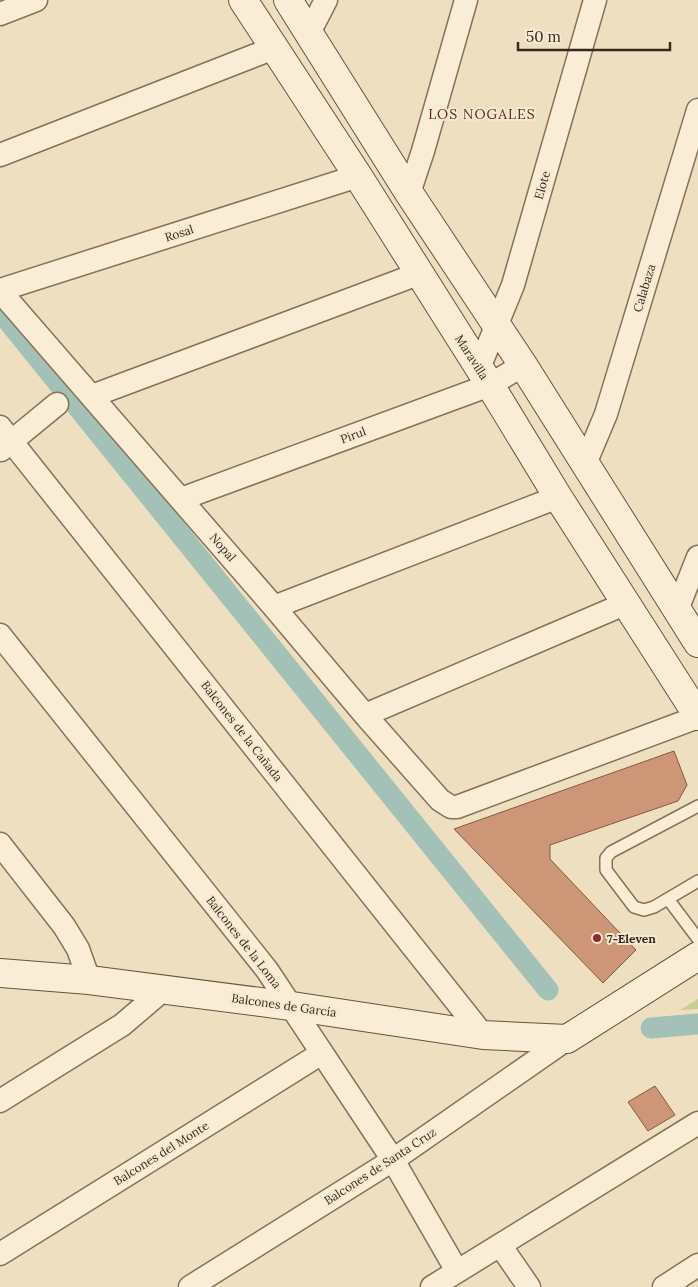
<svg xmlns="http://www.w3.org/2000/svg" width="698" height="1287" viewBox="0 0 698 1287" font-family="Lora,serif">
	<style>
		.green { fill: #c8cc95 }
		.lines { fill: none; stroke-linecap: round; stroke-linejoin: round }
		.canal { stroke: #a4c1b7; stroke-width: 21 }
		.building { fill: #cd9777; stroke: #87583e }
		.lane-casing { stroke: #887059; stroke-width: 14 }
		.street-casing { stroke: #887059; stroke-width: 25 }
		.secondary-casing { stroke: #6a513c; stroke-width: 30 }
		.lane { stroke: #f9edd5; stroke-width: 11 }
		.street { stroke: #f9edd5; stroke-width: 22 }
		.secondary { stroke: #f9edd5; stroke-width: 28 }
		.poi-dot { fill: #98282e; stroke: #f6e9d1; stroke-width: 2 }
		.labels { text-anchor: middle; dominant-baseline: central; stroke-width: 4; stroke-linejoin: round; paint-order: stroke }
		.street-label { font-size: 12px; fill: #38291d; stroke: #f6e9d1 }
		.poi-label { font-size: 12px; font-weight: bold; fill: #38291d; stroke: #f6e9d1; text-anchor: start }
		.neighbourhood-label { font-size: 14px; letter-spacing: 1px; fill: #65281c; stroke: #f6e9d1 }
	</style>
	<rect width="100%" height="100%" fill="#eedfc1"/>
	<!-- green -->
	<path class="green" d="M698 999V1009L680 1010Z"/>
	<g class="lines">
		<!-- canal -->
		<path class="canal" d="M0 311 548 990
			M651 1028 698 1024"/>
	</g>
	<!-- building -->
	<path class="building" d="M674 751 687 785 678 801 550 845V859L636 950 603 983 454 829Z
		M655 1086 675 1115 648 1131 628 1102Z"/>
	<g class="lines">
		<defs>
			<path id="lane" d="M698 806 611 852 606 858V870L634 907 644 910 654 907 698 881
				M668 899 698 939"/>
			<path id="street" d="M0 14 36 0
				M309 33 326 0
				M0 155 274 48
				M409 193 423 151 466 0
				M0 290 358 176
				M0 291 274 607 365 715 440 800 451 807H457L698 717
				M479 368 513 285 595 0
				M92 396 418 274
				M0 427 483 1035
				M1 450 57 404
				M585 464 606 414 698 110
				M181 499 490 385 523 365
				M274 607 558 497
				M677 610 698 557
				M0 635 267 970 393 1160 457 1271
				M365 715 627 603
				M0 844 64 926 78 949 89 980
				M0 1101 122 1025 163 990
				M500 1245 529 1287
				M0 1254 322 1053
				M190 1287 393 1160 567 1039
				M432 1287 698 1123
				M664 1287 698 1265"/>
			<path id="secondary" d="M243 0 358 176 490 385 558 497 698 716
				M288 0 409 193 523 365 698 643
				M0 973 89 980 291 1006 483 1035 567 1039 698 956"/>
		</defs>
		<!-- lane casing -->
		<use href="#lane" class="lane-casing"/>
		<!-- street casing -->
		<use href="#street" class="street-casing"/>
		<!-- secondary casing -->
		<use href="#secondary" class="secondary-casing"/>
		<!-- lane -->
		<use href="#lane" class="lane"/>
		<!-- street -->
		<use href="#street" class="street"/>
		<!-- secondary -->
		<use href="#secondary" class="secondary"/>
	</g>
	<!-- markers -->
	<circle class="poi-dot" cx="597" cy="938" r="5"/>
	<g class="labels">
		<!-- street labels -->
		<g class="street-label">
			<text transform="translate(542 185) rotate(-74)">Elote</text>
			<text transform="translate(179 233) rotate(-18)">Rosal</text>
			<text transform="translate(644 288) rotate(-73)">Calabaza</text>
			<text transform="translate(472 357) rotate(57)">Maravilla</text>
			<text transform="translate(353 435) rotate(-20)">Pirul</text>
			<text transform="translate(223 547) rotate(49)">Nopal</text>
			<text transform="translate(242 731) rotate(52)">Balcones de la Cañada</text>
			<text transform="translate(244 942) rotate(52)">Balcones de la Loma</text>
			<text transform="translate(284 1005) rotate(8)">Balcones de García</text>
			<text transform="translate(161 1153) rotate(-32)">Balcones del Monte</text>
			<text transform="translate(380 1166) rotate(-33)">Balcones de Santa Cruz</text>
		</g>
		<!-- poi labels -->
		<g class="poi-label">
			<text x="607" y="938">7-Eleven</text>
		</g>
		<!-- neighbourhood labels -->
		<g class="neighbourhood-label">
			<text x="482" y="114">LOS NOGALES</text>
		</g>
	</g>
	<!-- scale -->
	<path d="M518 42v8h152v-8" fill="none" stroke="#38291d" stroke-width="2.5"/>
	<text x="526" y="42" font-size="15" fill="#38291d" stroke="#f6e9d1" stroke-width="4" paint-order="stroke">50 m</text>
</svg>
